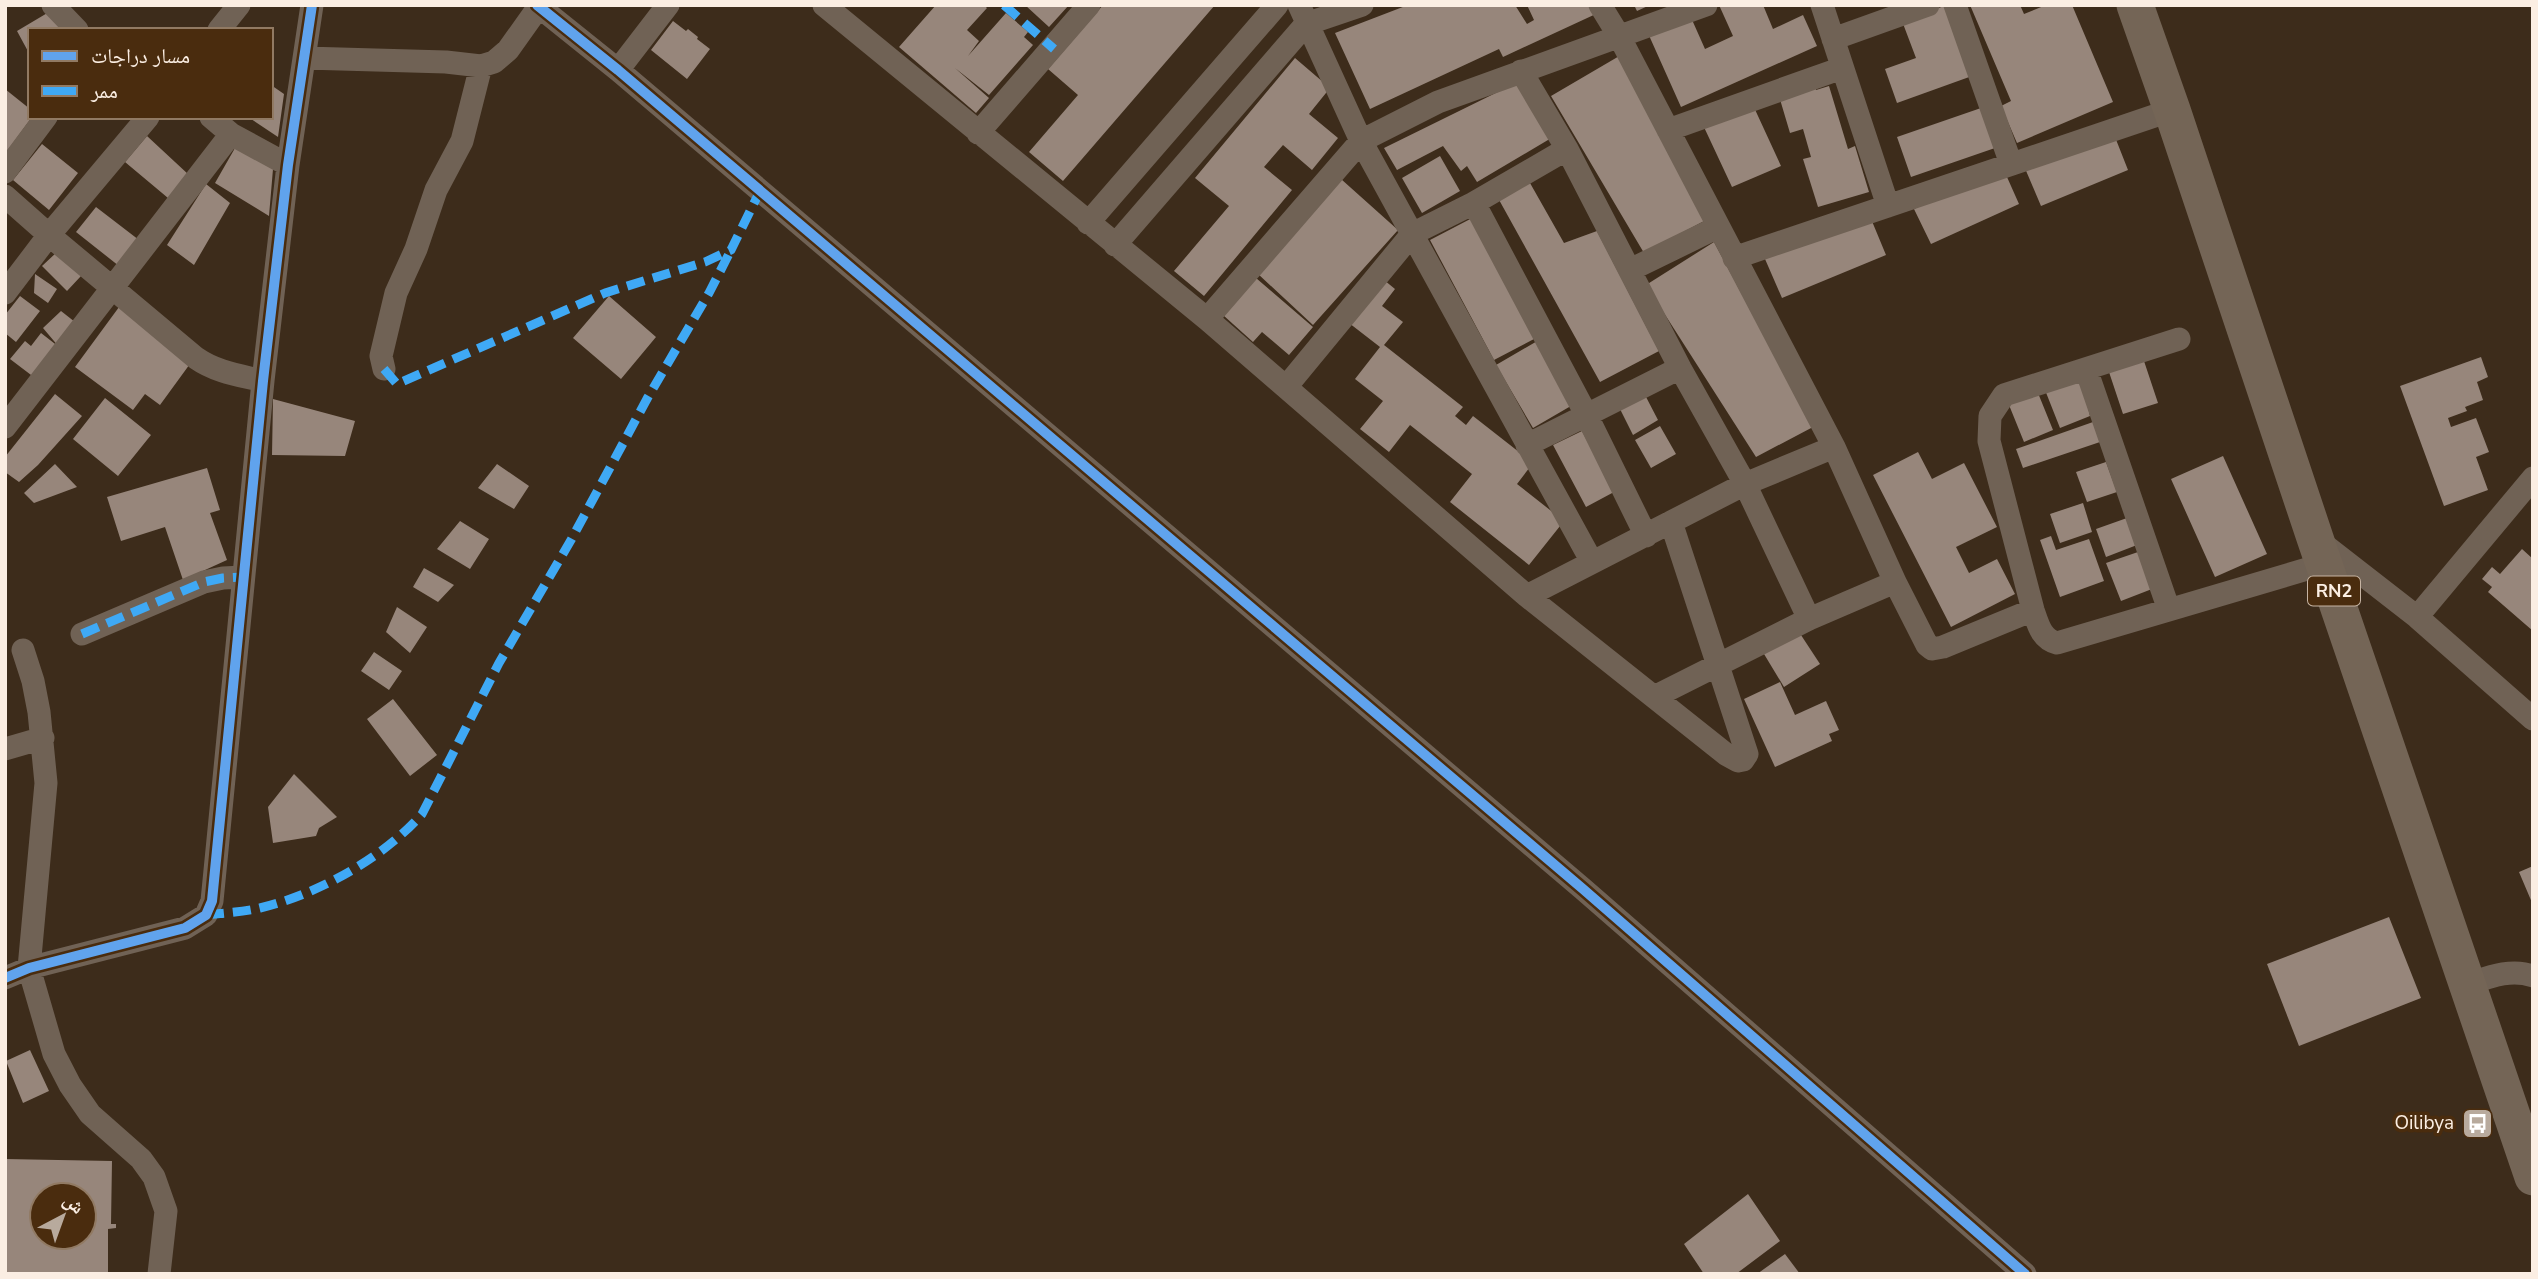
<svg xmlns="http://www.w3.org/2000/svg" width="2538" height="1279" viewBox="0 0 2538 1279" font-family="'Nunito Sans','Noto Naskh Arabic',sans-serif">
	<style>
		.building { fill: #97867b; fill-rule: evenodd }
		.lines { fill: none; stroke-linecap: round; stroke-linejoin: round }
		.minor { stroke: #706255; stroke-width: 23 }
		.trunk { stroke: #746556; stroke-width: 37 }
		.quiet { stroke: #3fa9f5; stroke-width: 9; stroke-dasharray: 18 9; stroke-linecap: butt }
		.cycleway-casing { stroke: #4a2c0e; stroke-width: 15 }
		.cycleway { stroke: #60a3ed; stroke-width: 10 }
		.labels { text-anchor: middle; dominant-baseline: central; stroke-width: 7; stroke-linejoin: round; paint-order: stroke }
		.shield { fill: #4a2c0e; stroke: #c6b4a3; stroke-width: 2 }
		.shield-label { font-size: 18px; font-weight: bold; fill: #fbeee3 }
		.poi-label { font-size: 19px; fill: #fbeee3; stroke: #4a2c0e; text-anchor: end }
	</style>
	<rect width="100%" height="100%" fill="#3d2c1b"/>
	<!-- building -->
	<path class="building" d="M936 5H984L987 8 967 30 979 41 968 56 1006 13 1028 32 1024 37 1033 45 989 95 955 68 989 98 976 113 899 47Z
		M1025 5H1069L1049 27Z
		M1103 5H1215L1063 181 1029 152 1078 95 1048 69Z
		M1408 5H1515L1527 24 1534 20 1527 5H1593L1598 13 1503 57 1499 49 1370 109 1335 33Z
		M1634 5H1650L1637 11Z
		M1719 5H1763L1773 29 1803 15 1817 46 1681 107 1647 31 1689 13 1705 49 1733 36Z
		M1947 5 1972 76 1897 103 1885 69 1916 58 1902 21Z
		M1970 5H2020L2024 14 2046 5H2072L2113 102 2017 143 2001 106 2011 101Z
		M49 12 62 30H30V55L17 31Z
		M673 21 686 31 688 29 698 37 697 39 710 49 687 79 651 50Z
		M1621 55 1706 220 1644 253 1551 96Z
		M1295 58 1330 88 1309 114 1338 138 1312 170 1283 145 1264 167 1292 190 1204 296 1174 271 1229 206 1195 178Z
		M1516 83 1553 137 1477 182 1467 166 1461 171 1443 146 1397 170 1384 148Z
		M271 85 284 94 278 137 248 117H271Z
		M1815 85 1816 90 1829 86 1848 149 1855 146 1869 192 1818 207 1803 159 1811 157 1803 129 1790 133 1779 96Z
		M5 89 30 109V117H32L5 154Z
		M1752 103 1781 166 1732 187 1703 125Z
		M1981 108 1995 148 1911 177 1897 137Z
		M147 136 189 175 168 198 125 162Z
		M2115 137 2128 170 2041 206 2024 166Z
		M42 144 78 173 49 210 13 180Z
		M235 148 273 169 269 216 215 183Z
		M1440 156 1460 191 1422 213 1402 178Z
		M2003 168 2019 204 1931 244 1914 209Z
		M1341 179 1398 230 1313 325 1257 273Z
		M1530 183 1564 243 1597 231 1659 351 1600 382 1498 198Z
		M206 184 230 203 194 265 167 245Z
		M96 207 139 240 119 266 76 232Z
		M1869 214 1886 255 1782 298 1765 259Z
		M1476 216 1534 339 1494 360 1430 240Z
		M1714 242 1813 427 1756 457 1646 285Z
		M57 252 81 276 67 291 42 266Z
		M35 274 57 289 48 303 34 293Z
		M1256 278 1313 327 1289 355 1262 332 1253 342 1223 315Z
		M1384 280 1395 289 1382 306 1403 322 1384 345 1463 407 1455 416 1466 425 1473 416 1533 463 1517 484 1564 521 1529 565 1450 502 1472 474 1410 425 1389 452 1360 429 1383 401 1355 379 1380 347 1349 323Z
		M20 296 40 311 16 342 5 333V315Z
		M609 296 656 337 621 379 573 338Z
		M122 303 195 357 160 405 145 394 133 410 75 367Z
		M61 311 75 322 59 347 43 328Z
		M41 333 59 347 35 378 10 359 25 341 31 346Z
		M1539 340 1576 403 1533 428 1496 365Z
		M2481 357 2488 377 2477 382 2483 400 2465 407 2467 411 2448 418 2451 427 2476 418 2489 452 2476 457 2488 490 2444 506 2400 386Z
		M2144 361 2158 403 2123 414 2109 372Z
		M2081 379 2090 416 2060 428 2045 390Z
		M2038 393 2053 430 2024 442 2009 405Z
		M55 394 82 416 38 465 19 482 5 472V457Z
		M1645 395 1658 420 1633 435 1620 409Z
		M105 398 151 435 118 476 73 439Z
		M273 399 355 421 345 456 272 455Z
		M2093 422 2100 442 2023 468 2016 449Z
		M1660 426 1676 454 1651 468 1635 440Z
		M1582 431 1614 492 1586 507 1553 445Z
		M1918 452 1932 479 1964 463 1997 527 1956 547 1969 573 1997 559 2015 594 1951 627 1873 475Z
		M2223 456 2267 554 2215 577 2171 479Z
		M2106 462 2117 492 2087 502 2076 472Z
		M55 464 77 487 34 503 24 493Z
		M497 464 529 486 514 509 478 488Z
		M207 468 220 510 210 513 227 560 183 580 165 527 121 541 107 497Z
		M2083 503 2092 532 2060 543 2050 514Z
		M2127 518 2137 545 2106 557 2096 529Z
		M460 521 489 539 470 569 437 549Z
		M2051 536 2056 550 2089 539 2104 581 2060 597 2040 540Z
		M2522 549 2533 559V631L2488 592 2492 587 2482 579 2492 567 2500 574Z
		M2138 552 2152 589 2121 601 2106 563Z
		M424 568 454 585 438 602 413 587Z
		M397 607 427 627 410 653 386 632Z
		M1799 632 1820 664 1784 687 1764 654Z
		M374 652 402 671 389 690 361 671Z
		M1780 682 1795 715 1826 701 1839 730 1829 734 1832 741 1775 767 1744 699Z
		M393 699 437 755 410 776 367 719Z
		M294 774 337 817 319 828 316 836 273 843 268 807Z
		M2533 866V905L2519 872Z
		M2389 917 2421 998 2299 1046 2267 964Z
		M30 1050 49 1091 23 1103 6 1061Z
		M5 1159 112 1161 111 1224H116V1228L108 1229V1274H5ZM42 1195H84V1237H42Z
		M1748 1194 1780 1241 1736 1274H1704L1684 1244Z
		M1785 1254 1800 1274H1757Z"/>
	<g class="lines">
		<!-- minor -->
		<path class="minor" d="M53 5 77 30
			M537 5 618 70 1583 889 2025 1274
			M824 5 1207 319 1527 596 1727 755 1738 761 1743 760 1747 754 1671 522
			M1299 5 1361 141 1592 562
			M1600 5 1619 36 1834 447 1895 582 1927 645 1932 649 1943 647 2033 610
			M1822 5 1888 206
			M1955 5 2011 164
			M219 30 239 5
			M1833 39 1928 5
			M305 58 446 62 481 66 494 62 508 50 540 5
			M618 70 668 5
			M1521 71 1567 149 1680 368 1745 484 1809 619
			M211 117 231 134
			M1668 130 1842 68
			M978 133 1089 5
			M5 172 46 117
			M5 196 49 235 196 358C216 372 238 375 263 381
			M1474 203 1587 416 1646 536
			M1088 223 1277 5
			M1115 245 1306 24 1362 5
			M1734 258 2172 110
			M1630 270 1718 227
			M5 293 49 235 148 117
			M1207 319 1361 141 1438 102 1706 5
			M2179 339 2004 395 1990 416 1989 441 2033 610C2038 624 2041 639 2057 643L2324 564
			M384 369 381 356 396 293 416 249 436 190 462 141 481 66
			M2086 369 2169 610
			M1286 387 1412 234 1474 203 1567 149
			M5 427 231 134 288 165
			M1527 445 1680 368
			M2318 540 2417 617 2533 719
			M1527 596 1745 484 1834 447
			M2417 617 2533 478
			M82 634 204 582 223 578 243 577
			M23 650 33 681 39 712 46 783 29 968 54 1054 70 1085 90 1114 141 1159 154 1177 166 1211 159 1274
			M1656 696 1809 619 1895 582
			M5 749 43 738
			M5 978 29 968 185 928 206 915 212 901 263 381 288 165 312 5
			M2468 984C2489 977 2511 968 2533 976"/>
		<!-- trunk -->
		<path class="trunk" d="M2135 5 2172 110 2315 538 2533 1177"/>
		<!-- quiet -->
		<path class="quiet" d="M1004 5 1054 49
			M384 369 397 384 605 293 705 262 731 250 760 191
			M82 634 204 582 223 578 243 577
			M206 915C224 913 243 912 260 908 318 894 382 859 422 814L499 663 571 540 648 397 709 293 731 250"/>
		<defs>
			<path id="cycleway" d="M537 5 618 70 1583 889 2025 1274
				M5 978 29 968 185 928 206 915 212 901 263 381 288 165 312 5"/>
		</defs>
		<!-- cycleway casing -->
		<use href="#cycleway" class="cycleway-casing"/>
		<!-- cycleway -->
		<use href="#cycleway" class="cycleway"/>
	</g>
	<!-- icons -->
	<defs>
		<symbol id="bus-square" viewBox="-11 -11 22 22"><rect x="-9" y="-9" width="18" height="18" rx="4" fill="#b8aa9d" stroke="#4a2c0e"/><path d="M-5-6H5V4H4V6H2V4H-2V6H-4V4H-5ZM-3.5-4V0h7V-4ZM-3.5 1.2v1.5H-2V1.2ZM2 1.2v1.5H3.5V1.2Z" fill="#fff"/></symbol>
	</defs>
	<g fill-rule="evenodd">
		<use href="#bus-square" x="2460" y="1106" width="35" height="35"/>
	</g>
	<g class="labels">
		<!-- shield labels -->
		<rect class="shield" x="2308" y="576.5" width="52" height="29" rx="5"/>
		<g class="shield-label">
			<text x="2334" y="591">RN2</text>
		</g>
		<!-- poi labels -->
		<g class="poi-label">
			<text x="2454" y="1123">Oilibya</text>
		</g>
	</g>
	<!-- border -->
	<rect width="2538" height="1279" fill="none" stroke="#fbeee3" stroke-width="14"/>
	<!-- legend -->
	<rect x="28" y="28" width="245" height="91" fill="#4a2c0e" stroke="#917a63" stroke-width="2"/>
	<rect x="42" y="51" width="35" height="10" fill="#60a3ed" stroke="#917a63" stroke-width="2"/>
	<text x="91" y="63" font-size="21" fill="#fbeee3">مسار دراجات</text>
	<rect x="42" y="86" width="35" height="10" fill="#3fa9f5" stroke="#917a63" stroke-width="2"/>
	<text x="91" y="98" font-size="21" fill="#fbeee3">ممر</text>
	<!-- north arrow -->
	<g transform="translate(63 1216) rotate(41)"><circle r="33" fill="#4a2c0e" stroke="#917a63" stroke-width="2"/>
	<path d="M0-5L12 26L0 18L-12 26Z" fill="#b8aa9d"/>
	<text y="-10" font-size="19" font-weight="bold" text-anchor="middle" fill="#fbeee3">ش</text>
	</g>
</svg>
